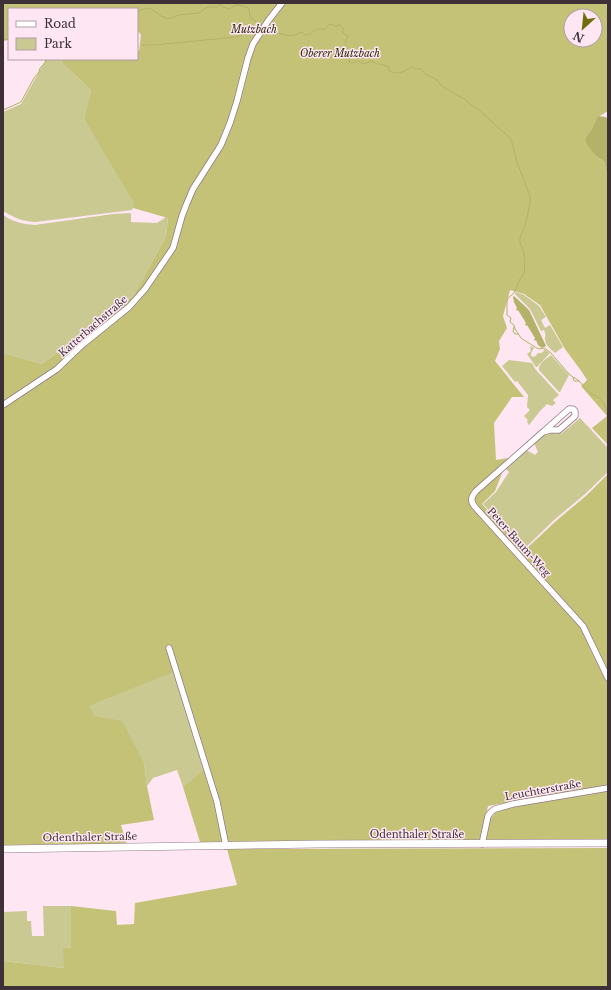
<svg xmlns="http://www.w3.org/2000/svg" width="611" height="990" viewBox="0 0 611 990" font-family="'Libre Baskerville',serif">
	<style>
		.green { fill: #c9c991 }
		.forest { fill: #c3c277; fill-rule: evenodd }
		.water { fill: #b3b268 }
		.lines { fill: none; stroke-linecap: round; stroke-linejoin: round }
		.stream { stroke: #b3b268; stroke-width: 1 }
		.minor-casing { stroke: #947987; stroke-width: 7 }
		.major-casing { stroke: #947987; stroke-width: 8 }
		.minor { stroke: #fff; stroke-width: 5.5 }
		.major { stroke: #fff; stroke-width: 7 }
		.labels { text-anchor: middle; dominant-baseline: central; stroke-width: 3; stroke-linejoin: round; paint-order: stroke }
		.park-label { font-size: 10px; font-style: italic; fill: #2e2d0c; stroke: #fee6f2 }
		.street-label { font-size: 10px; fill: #3d3137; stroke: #fee6f2 }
	</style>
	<rect width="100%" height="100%" fill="#fee6f2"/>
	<!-- green -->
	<path class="green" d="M43 59H62L61 62 91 90 84 119 135 203 132 210 35 222C21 221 15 218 3 211V112L21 104 45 61Z
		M130 213 131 214V222L157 223 166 217 168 218 166 236 143 279 133 296 42 364 3 353V215C14 222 21 224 35 225L113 214Z
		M516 292 524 295 539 306 546 317 541 320 545 328 550 325 563 347 555 353C551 349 546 346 545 340 545 336 546 334 544 330L541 331 530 309 515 294Z
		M531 346 534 348 531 353V356C534 358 536 356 538 353 541 353 544 353 544 349L550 353 537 367H536L527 354 531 351 530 349Z
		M551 355 569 375 560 392H559L539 370C538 364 546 359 551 355Z
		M509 360 532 363 536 370 559 395 553 400 556 403 552 406 547 404 540 411 529 425 528 424 527 421 528 420 524 416 530 410 527 407 528 395 517 381 515 382 502 366Z
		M580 418 608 448V472L585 494 554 520 524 549 483 504 496 492 509 472 505 468 525 451H528L535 455 538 452 534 443C545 434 545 433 559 431L561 434Z
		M174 671 204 771 183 787 177 770 153 778 147 786 144 763 93 716 90 706Z
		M43 906H71V948L64 947V968L3 961V912L27 911V921H31L32 936H44Z"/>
	<!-- forest -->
	<path class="forest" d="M3 3H608V111L598 117 592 129 586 137 597 157 604 161 606 170 608 173V445L592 428 607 416 581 386 587 380 582 372 565 349 540 305 524 294 510 290 503 316 507 328 499 341 500 349 495 361 524 397H512L494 423 496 460 508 458 495 491 482 504 524 551 556 521 587 495 608 474V786L488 806 481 840 200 842 183 787 204 770 173 672 90 706 94 716 122 721 144 763 147 786 154 820 121 825 127 844 3 845V353L42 364 133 296 143 279 166 236 168 218 133 208 134 203 84 119 91 90 61 62 62 59H137V51H139L141 35 137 30V9H9V40L3 41ZM571 16H595V40H571Z
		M608 790 607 839 485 840 490 819 498 810 523 804Z
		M608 848V987H3V961L64 968 63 947 71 948V906L116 911 117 925 134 924 135 903 237 885 227 849Z"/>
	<!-- water -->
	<path class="water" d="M598 116 606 117 608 121V173L606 170 604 161 597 157 586 143V137L592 129Z
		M514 296 529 310 546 346 542 348 538 345 536 340 535 341 534 339 535 338 527 325 526 326 525 324 526 323 518 310 517 311 516 309 517 308 514 302 513 297Z"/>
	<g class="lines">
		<!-- stream -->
		<path class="stream" d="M137 11 150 8 161 16 168 19 179 15 199 13 207 7H217L221 4 223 7 230 9C237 3 240 5 249 8L250 17 262 26
			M267 29 281 34 292 36 302 32 305 35 310 34 317 29H325L330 24 335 26 340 25 343 28V33L348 36C344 44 345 47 351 52L349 62 353 63 358 61 364 64 372 61C379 66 382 63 389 67L388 70C399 76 402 72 412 67L415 69H421L425 74 437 80 443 87 466 100 471 105 479 110 511 139 517 162 530 196V204L526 222 520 238V243L524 252 525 260 524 273 520 279 514 293 508 298 507 301V315L511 318 510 322 514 325 515 329 521 338 535 347 539 349 544 348 550 352 569 374 573 377 578 380 590 393 599 398 603 402 608 413
			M3 40 9 39
			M142 45H155L236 37 248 33 259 25
			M3 110 21 102 34 78 39 72 40 68 46 62 45 59
			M514 327 513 331 515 334H518
			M573 378 574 381H579"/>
		<defs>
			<path id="minor" d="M3 405 57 369 82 345 129 307 145 289 173 248 182 216 187 203 193 189 221 145 230 123 237 101 248 58 253 44 268 21 282 3
				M569 409H573L575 411V416L559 430H550L543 432Z
				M543 432 476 491C471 497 470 501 475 507L583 626 608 678
				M169 648 217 802 226 846
				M482 844 488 816 491 812 495 809 513 804 608 788"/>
			<path id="major" d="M3 849 319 844 608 843"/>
		</defs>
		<!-- minor casing -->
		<use href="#minor" class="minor-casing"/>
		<!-- major casing -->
		<use href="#major" class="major-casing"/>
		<!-- minor -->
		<use href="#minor" class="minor"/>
		<!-- major -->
		<use href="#major" class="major"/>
	</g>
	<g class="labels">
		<!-- park labels -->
		<g class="park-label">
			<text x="254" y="29">Mutzbach</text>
			<text x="340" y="53">Oberer Mutzbach</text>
		</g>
		<!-- street labels -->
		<g class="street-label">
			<text transform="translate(93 326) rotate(-41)">Katterbachstraße</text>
			<text transform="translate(519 542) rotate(48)">Peter-Baum-Weg</text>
			<text transform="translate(543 790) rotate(-10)">Leuchterstraße</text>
			<text x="417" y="834">Odenthaler Straße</text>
			<text transform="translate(90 837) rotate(-1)">Odenthaler Straße</text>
		</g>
	</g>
	<!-- border -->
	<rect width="611" height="990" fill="none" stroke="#3d3137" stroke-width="8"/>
	<!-- legend -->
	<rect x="8" y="8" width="130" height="52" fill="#fee6f2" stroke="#b19ea7"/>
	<rect x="16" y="21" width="20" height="6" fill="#ffffff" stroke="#b19ea7"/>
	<text x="44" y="28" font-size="12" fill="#3d3137">Road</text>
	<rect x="16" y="38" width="20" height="12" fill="#c9c991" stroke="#b19ea7"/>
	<text x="44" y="48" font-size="12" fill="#3d3137">Park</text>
	<!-- north arrow -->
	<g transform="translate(583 28) rotate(207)"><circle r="19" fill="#fee6f2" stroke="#b19ea7"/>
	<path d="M0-3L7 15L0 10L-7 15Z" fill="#706d0c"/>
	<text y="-6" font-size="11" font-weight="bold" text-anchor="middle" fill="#3d3137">N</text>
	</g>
</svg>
